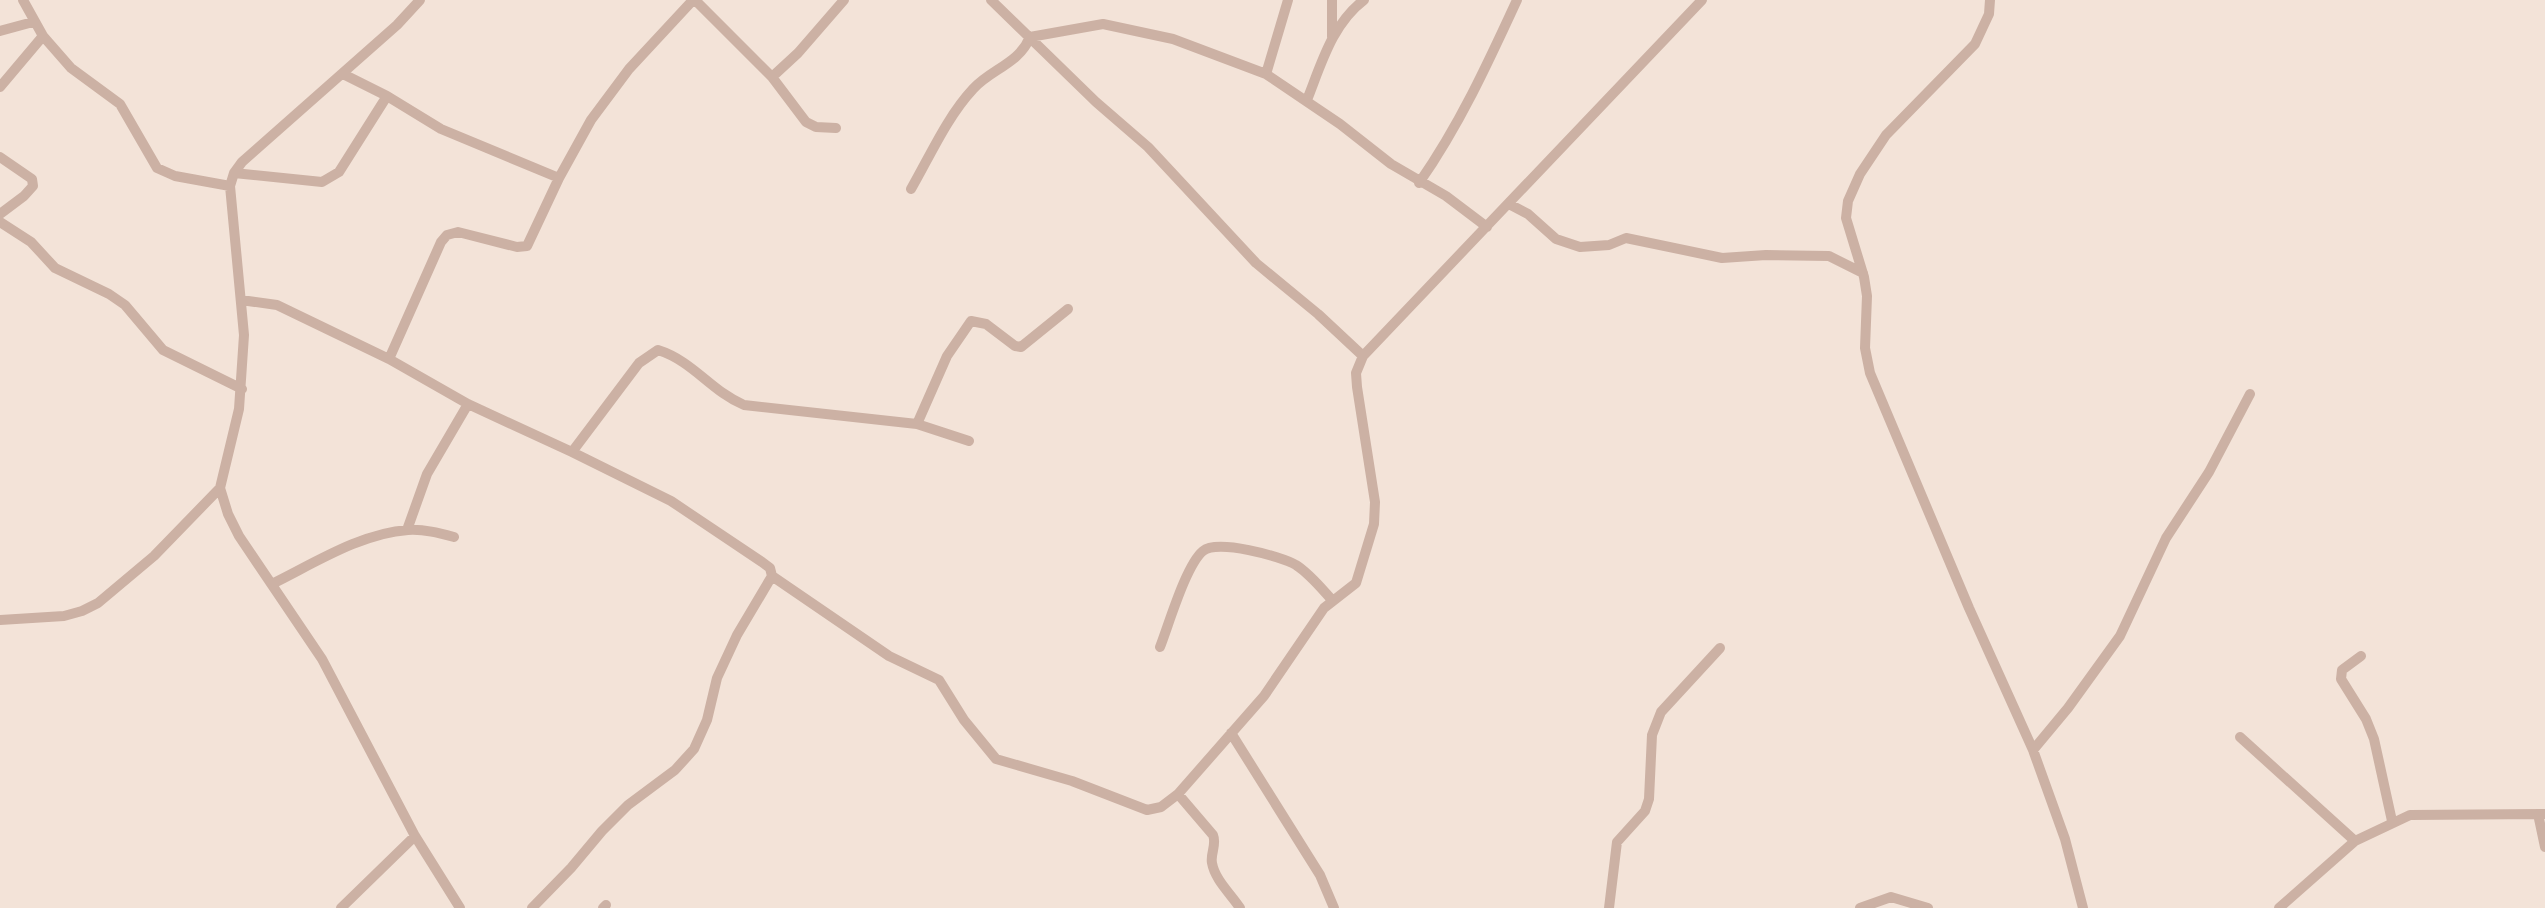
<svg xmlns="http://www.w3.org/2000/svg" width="2545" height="908" viewBox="0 0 2545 908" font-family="Figtree,sans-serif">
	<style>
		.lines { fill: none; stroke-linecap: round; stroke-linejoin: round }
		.minor { stroke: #ccb1a4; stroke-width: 10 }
	</style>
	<rect width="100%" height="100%" fill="#f3e3d8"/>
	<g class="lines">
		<!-- minor -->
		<path class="minor" d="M23 0 43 36 71 68 120 104 157 168 175 176 230 186
			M420 0 397 25 242 162 234 173 230 186 244 335 239 409 220 488 228 514 239 536 322 659 415 836 460 908
			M695 0 772 77 806 122 816 127 836 128
			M991 0 1096 102 1148 147 1256 263 1318 314 1363 356
			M1332 0V37
			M1990 0 1989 14 1975 44 1886 135 1860 174 1848 201 1846 218 1864 277 1867 296 1865 348 1870 373 1969 608 2033 750 2065 839 2083 908
			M0 31 33 22
			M343 74 387 96 441 129 559 178
			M1266 74 1288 0
			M772 77 798 53 844 0
			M0 87 43 36
			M1307 100C1321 65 1332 24 1364 0
			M0 157 32 179 33 186 24 196 0 214
			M234 173 322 182 339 172 387 96
			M1419 183C1459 126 1488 63 1517 0
			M911 189C930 156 947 117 973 89 991 69 1019 64 1030 37L1103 24 1173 39 1266 74 1340 124 1391 164 1446 196 1487 227
			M1509 204 1528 214 1556 239 1580 247 1609 245 1626 238 1722 258 1766 255 1829 256 1863 273
			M0 222 31 242 55 268 109 294 125 305 163 350 242 389
			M241 300 277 305 389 359 468 404 572 452 671 501 762 562 770 568 772 576 889 656 939 680 964 720 996 759 1072 781 1147 810 1161 807 1178 794 1264 696 1324 608 1356 583 1374 524 1375 502 1357 387 1356 373 1363 356 1702 0
			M389 359 441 242 447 235 458 232 517 247 527 246 559 178 591 120 629 69 693 0
			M917 424 947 356 971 321 986 324 1015 346 1021 347 1068 309
			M572 452 639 363 658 350C693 361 711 391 744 405L917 424 969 441
			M407 530 427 474 468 404
			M272 584C313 564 361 533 408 530 424 529 439 533 454 537
			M0 620 64 616 82 611 98 603 154 556 220 488
			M1160 647C1169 624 1186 565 1203 551 1217 539 1280 556 1296 565 1310 574 1321 588 1332 600
			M2361 656 2342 670 2341 679 2366 719 2374 739 2392 821
			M1231 733 1320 875 1334 908
			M2240 737 2355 841
			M2033 750 2068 708 2120 636 2166 538 2209 472 2250 394
			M1178 794 1213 835C1217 845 1210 854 1212 863 1215 880 1231 894 1240 908
			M2538 814 2545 847
			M341 908 415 836
			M532 908 571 868 602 831 628 805 675 770 694 749 707 720 717 678 737 635 772 576
			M603 908 606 905
			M1609 908 1617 842 1645 811 1649 799 1652 735 1661 712 1720 648
			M1860 908 1891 897 1928 908
			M2279 908 2355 841 2410 815 2545 814"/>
	</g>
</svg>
